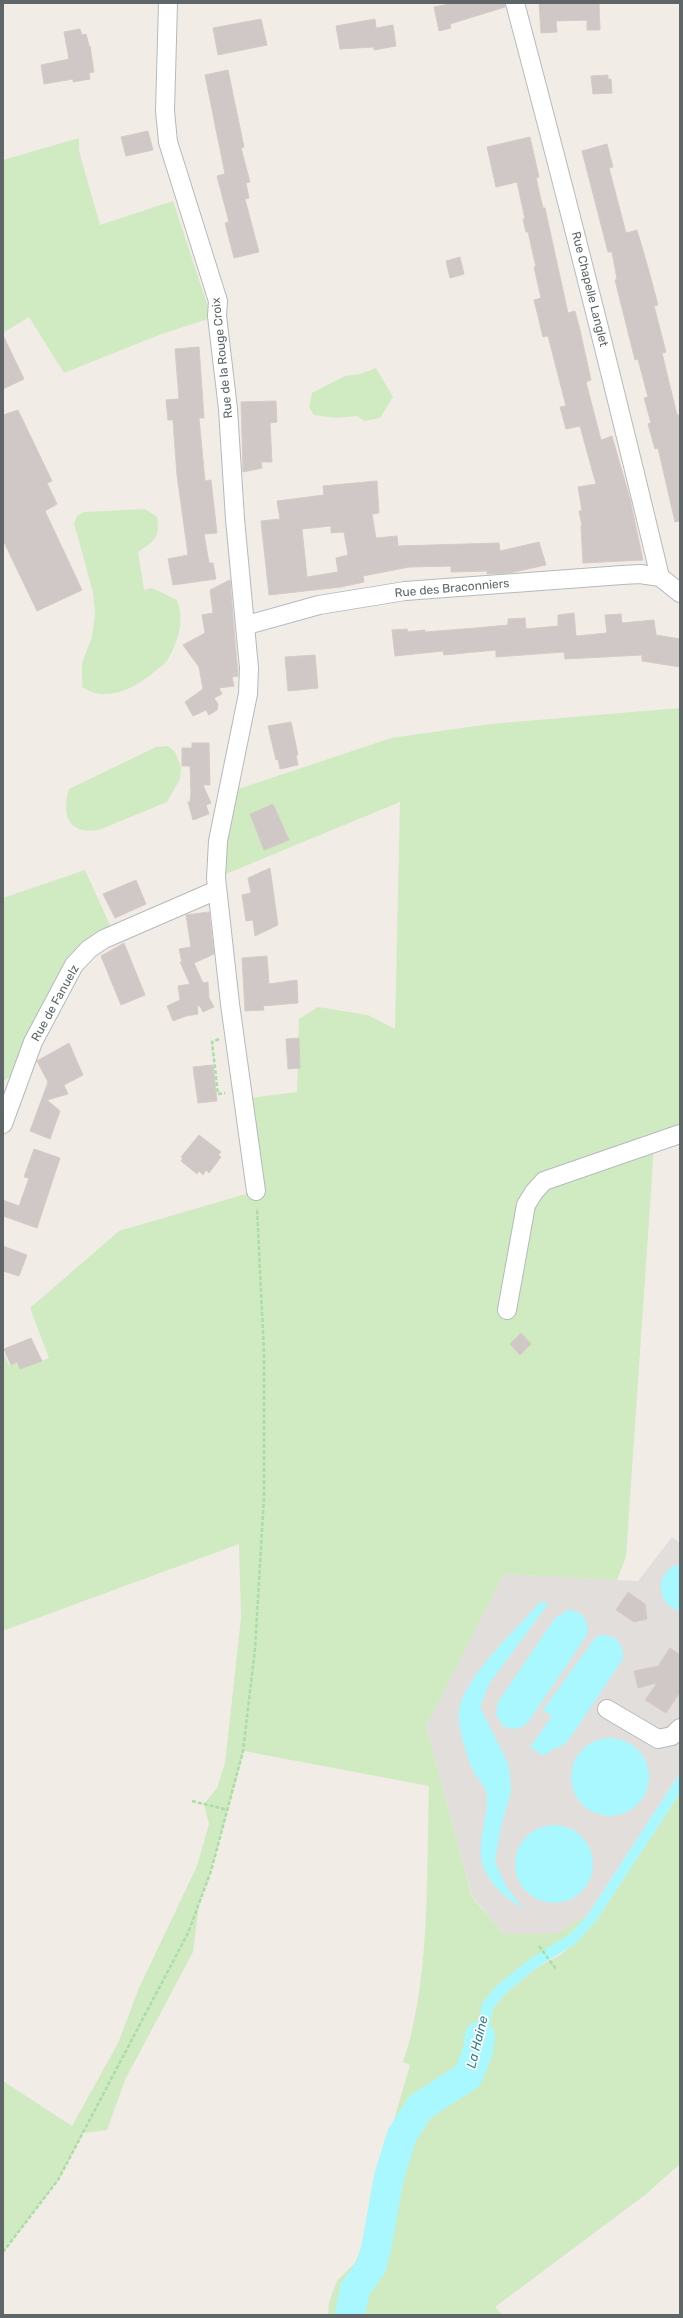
<svg xmlns="http://www.w3.org/2000/svg" width="683" height="2318" viewBox="0 0 683 2318" font-family="Rubik,sans-serif">
	<style>
		.industrial { fill: #e2dedb }
		.green { fill: #d0eac2 }
		.water { fill: #aaf8ff }
		.lines { fill: none; stroke-linecap: round; stroke-linejoin: round }
		.river { stroke: #aaf8ff; stroke-width: 30 }
		.building { fill: #cfc8c6; stroke: #d7cbc5; fill-rule: evenodd }
		.minor-casing { stroke: #b4babc; stroke-width: 20 }
		.path { stroke: #aadea4; stroke-width: 2.5; stroke-dasharray: 4 2; stroke-linecap: butt }
		.minor { stroke: #fff; stroke-width: 18 }
		.labels { text-anchor: middle; dominant-baseline: central; stroke-width: 3.5; stroke-linejoin: round; paint-order: stroke }
		.street-label { font-size: 12px; fill: #5e6668; stroke: #fff }
		.water-label { font-size: 13px; font-style: italic; fill: #307e8c; stroke: #fff }
	</style>
	<rect width="100%" height="100%" fill="#f2ece7"/>
	<!-- industrial -->
	<path class="industrial" d="M672 1537 680 1543V1773L587 1916 555 1934H504L472 1896 426 1726 504 1574 638 1581Z"/>
	<!-- green -->
	<path class="green" d="M79 138V151L100 225 173 201 210 313 217 316 159 335 64 373 29 317 3 333V160Z
		M376 368 393 397 380 418 364 421 357 416 337 418 314 415 309 407 312 393 345 376 360 374Z
		M145 509 157 517C160 538 155 540 138 552L144 590 152 588 177 600C185 621 178 642 167 661 164 665 157 669 153 673 133 689 107 703 82 687V663L92 637 95 614 93 593 74 523 77 516 84 512Z
		M680 708V1141L654 1147 626 1557 617 1580 504 1574 426 1726 472 1897 504 1934H555L587 1916 570 1934 496 1986 464 2071 471 2078 480 2069 493 2008 507 1992 536 1968 562 1954 596 1921 680 1793V2164L645 2195 495 2307 503 2315H328L329 2302 337 2281 355 2263 365 2238 384 2154 410 2065 403 2062C431 1980 426 1873 429 1786L244 1751 211 1871 199 1904 193 1952 125 2080 107 2130 83 2133 58 2180 3 2252V2081L72 2126 118 2043 139 1988 197 1866 209 1824 204 1804 217 1788 225 1763 241 1618 239 1544 5 1630 3 1628V1351L9 1365 22 1360 25 1367 49 1358 30 1308 119 1231 256 1191 243 1099 297 1092 299 1019 318 1007 368 1015 395 1029 400 802 216 878 226 793 391 738 490 724Z
		M168 746 175 752 181 767 180 779 167 802 99 830C69 835 61 816 69 789L156 747Z
		M85 870 114 934 89 949 22 1070 3 1081V898Z"/>
	<!-- water -->
	<path class="water" d="M680 1564V1611C654 1605 655 1569 680 1564Z
		M540 1602 549 1603 489 1684 480 1707 508 1763 510 1778 511 1791 500 1831 495 1862 506 1886 523 1909C508 1899 494 1889 485 1871 474 1850 488 1817 487 1796 487 1789 478 1779 474 1772 467 1758 455 1721 460 1705 471 1670 516 1630 540 1602Z
		M568 1610C583 1610 592 1624 585 1638L528 1722C521 1730 513 1730 503 1726L496 1714 498 1702 555 1618Z
		M600 1635C616 1634 624 1644 623 1659L568 1741C560 1749 550 1748 544 1756L530 1747 552 1716 543 1710 594 1639Z
		M571 1777a39 39 0 1 1 78 0a39 39 0 1 1-78 0Z
		M680 1773V1793L596 1921 575 1944 536 1968 507 1992 493 2008 480 2070 471 2079 464 2072 483 2002 496 1986 530 1959 570 1934 587 1916Z
		M515 1864a39 39 0 1 1 78 0a39 39 0 1 1-78 0Z"/>
	<g class="lines">
		<!-- river -->
		<path class="river" d="M350 2315 355 2289 371 2267 376 2249 389 2177 402 2135 420 2107 468 2076 478 2051 480 2036"/>
	</g>
	<!-- building -->
	<path class="building" d="M454 3H505V7L450 24 451 28 439 31 434 7Z
		M539 3H599L600 30H587V20L556 21 557 32 541 33Z
		M261 19 267 45 218 55 213 28Z
		M375 19 376 28 393 25 396 46 374 50V47L340 49 336 26Z
		M80 29 82 35 86 34 89 46H90L94 72 89 73 90 79 73 82V79L44 84 41 65 69 59 64 32Z
		M228 70 244 147 241 148 250 182 246 183 249 198 245 199 259 252 234 258 225 223 229 222 217 176 225 174 205 75Z
		M608 75V79H611L612 93 593 94 591 76Z
		M148 131 153 150 126 156 121 137Z
		M530 137 539 177 536 178 543 208H545L568 313 575 311 580 330 591 380 586 382 601 440 612 436 630 499 643 560 583 563 581 526H582L579 511H582L578 487 596 484 580 426 566 429 560 407 566 406 548 336 543 337 534 300 541 298 534 267H536L528 232H526L523 219H525L517 182 496 187 487 147Z
		M607 144 613 167 609 168 626 233 637 230 649 271 658 305 654 306 666 352 662 353 677 415H680V521L675 522 658 448 655 449 648 424 651 423 644 398 648 397 638 359 635 360 615 280 617 279 612 252H608L582 151Z
		M460 257 464 274 450 278 446 261Z
		M3 335 24 379 3 389Z
		M199 347 204 418H199L205 481 211 480 217 533 204 534 209 563H213L216 579 173 585 168 559 188 555 177 475 173 420H168L166 400 179 399 175 349Z
		M276 401 277 422 270 423 272 462H261L262 468 243 472 241 402Z
		M18 410 52 481 47 483 57 504 45 511 82 590 37 611 3 540V415Z
		M377 481 379 513 372 514 376 538 397 536 398 546 499 543 500 551 539 542 546 565 509 573 487 574V571L451 572V566L409 567 363 576 364 582 341 587 269 595 261 521 280 519 277 501 324 495 323 486ZM331 526V533L344 532 348 555 336 558 338 572 307 577 302 529Z
		M230 580 238 676 232 677 234 686 219 688 222 694 214 698 218 704 217 710 209 715 206 710 193 716 185 702 203 689 199 667 183 645 205 633 202 615 213 613 210 590Z
		M574 613 576 636 607 633 605 615 621 614 622 623 654 620 656 635 680 639V667L642 661V655L565 659 564 652 496 657V650L444 655 443 651 395 656 392 630 407 629 408 632 425 630V632L476 628 508 625V619L525 618 526 629 558 626V615Z
		M315 655 318 688 288 691 285 657Z
		M291 722 298 755H296L298 765 280 769 278 759 276 760 268 726Z
		M192 743H209L210 785H203L211 803 206 805 209 814 193 820 188 802H190L191 793 190 766H182V748H192Z
		M273 804 289 840 264 850 250 814Z
		M270 868 278 925 255 936 253 920 246 921 242 895 251 893 248 878Z
		M136 880 146 904 115 918 103 894Z
		M209 912 214 954 194 963 203 983 208 982 209 998 214 1007 203 1012 200 1006H197L198 1014 186 1016 173 1021 167 1006 180 1000 178 986 190 984 180 962H182L179 949 191 947 186 915Z
		M124 943 145 995 121 1005 101 956Z
		M267 956 269 984 297 980 298 1003 263 1006 264 1010 245 1011 242 958Z
		M299 1038 300 1068 288 1069 286 1039Z
		M69 1043 83 1075 64 1085 68 1094 47 1100 60 1111 50 1139 30 1131 48 1082 37 1061Z
		M213 1065 217 1101 198 1103 193 1067Z
		M199 1135 221 1152 218 1155 221 1157 209 1173 206 1170 203 1175 199 1171 197 1174 181 1161 183 1158 181 1157Z
		M34 1149 60 1158 37 1228 3 1216V1200L19 1206 29 1178 24 1177Z
		M3 1246 27 1255 19 1276 3 1271Z
		M521 1333 531 1344 520 1355 510 1344Z
		M31 1338 42 1361 20 1369 17 1362 11 1365 4 1349Z
		M628 1592 645 1604 647 1619 634 1622 616 1610Z
		M670 1648 680 1655V1692L666 1713 645 1700 657 1683 638 1688 634 1671 658 1666Z"/>
	<g class="lines">
		<defs>
			<path id="minor" d="M168 3 165 111 168 142 218 301 217 316 228 409 235 519 249 668 248 694 218 841 216 878 230 1004 256 1191
				M515 3C566 194 614 385 660 577
				M660 577 680 593
				M247 625 319 605 405 591 622 575 640 574 660 577
				M3 1124 33 1042 74 965 89 949 104 939 217 890
				M507 1310 526 1205 534 1192 544 1181 680 1134
				M607 1709 658 1739 672 1736 680 1728"/>
		</defs>
		<!-- minor casing -->
		<use href="#minor" class="minor-casing"/>
		<!-- path -->
		<path class="path" d="M219 1039 212 1042 218 1094 225 1093
			M192 1801 228 1810
			M539 1946 556 1969
			M3 2252 58 2180 188 1933 211 1871 243 1751 255 1649 264 1497V1353L257 1208"/>
		<!-- minor -->
		<use href="#minor" class="minor"/>
	</g>
	<g class="labels">
		<!-- street labels -->
		<g class="street-label">
			<text transform="translate(590 289) rotate(76)">Rue Chapelle Langlet</text>
			<text transform="translate(222 358) rotate(-96)">Rue de la Rouge Croix</text>
			<text transform="translate(452 588) rotate(-5)">Rue des Braconniers</text>
			<text transform="translate(55 1003) rotate(-61)">Rue de Fanuelz</text>
		</g>
		<!-- water labels -->
		<g class="water-label">
			<text transform="translate(477 2042) rotate(-76)">La Haine</text>
		</g>
	</g>
	<!-- border -->
	<rect width="683" height="2318" fill="none" stroke="#5e6668" stroke-width="8"/>
</svg>
